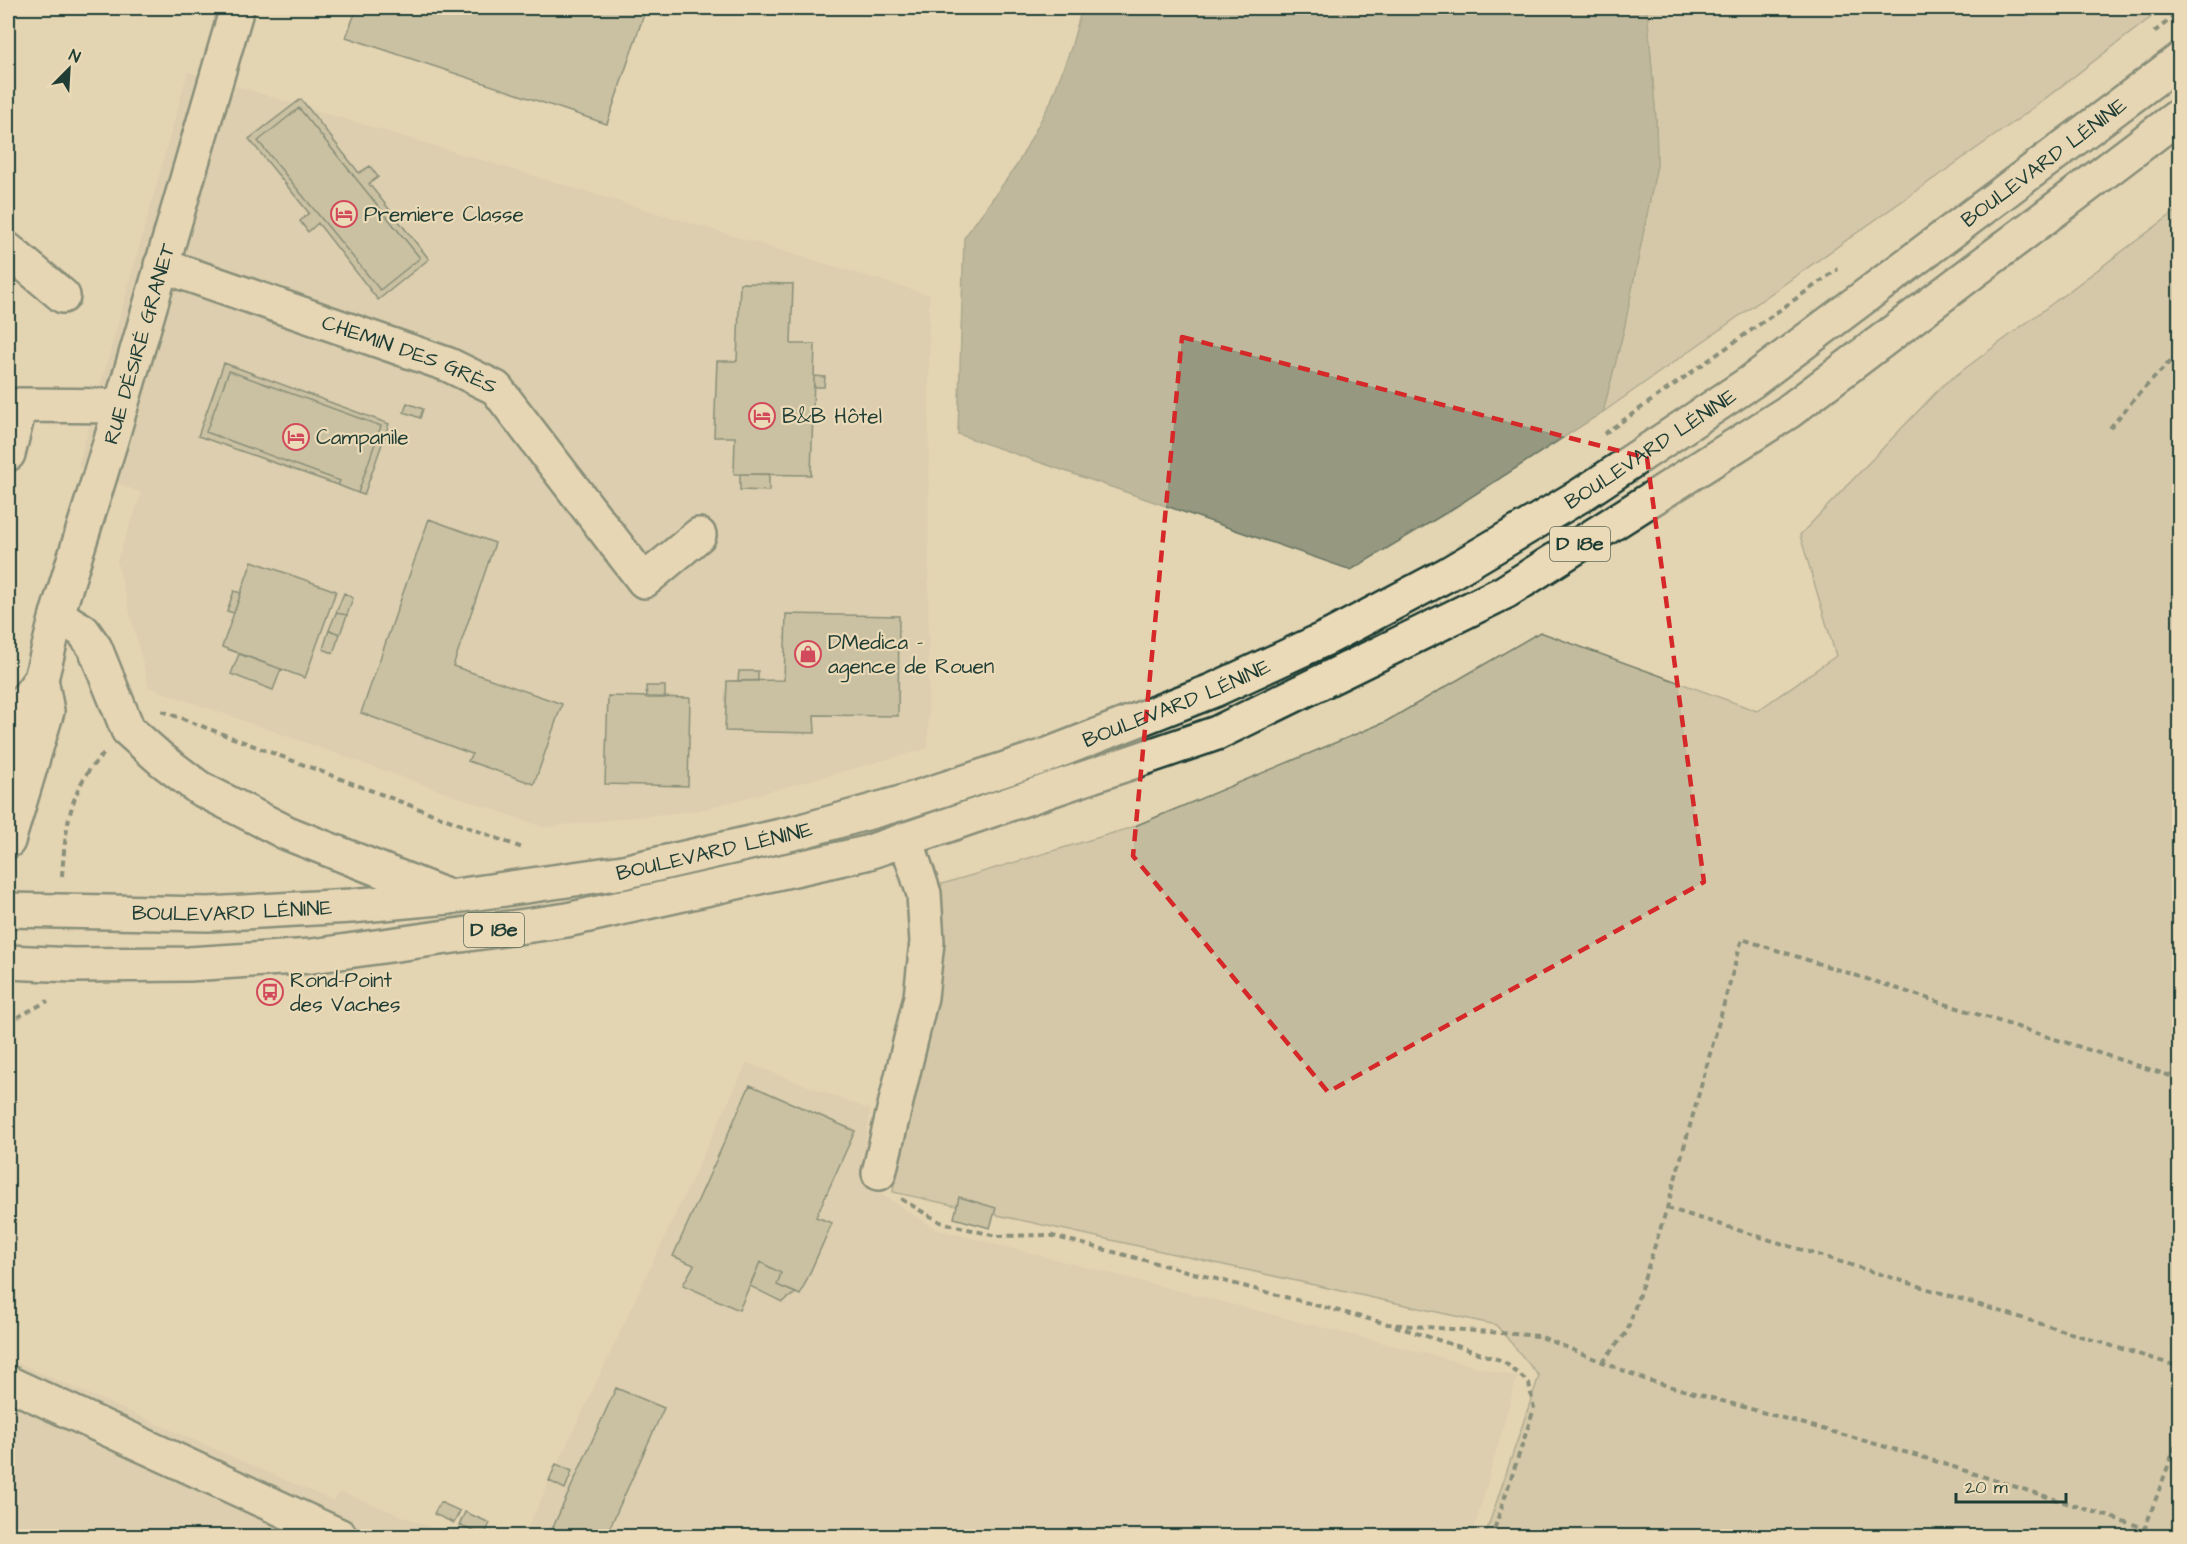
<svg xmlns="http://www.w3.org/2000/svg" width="2187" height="1544" viewBox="0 0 2187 1544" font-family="'Architects Daughter',sans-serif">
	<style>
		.built { fill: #d2c7a8 }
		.green { fill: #c3bb9d; stroke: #717c68; stroke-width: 1.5 }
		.water { fill: #969880; stroke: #667462; stroke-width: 1.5 }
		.building { fill: #acaa8f; stroke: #1f3d34; stroke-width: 1.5; fill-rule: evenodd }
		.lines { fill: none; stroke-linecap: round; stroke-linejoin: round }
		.minor-casing { stroke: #1f3d34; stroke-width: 38 }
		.major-casing { stroke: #1f3d34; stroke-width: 38 }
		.path { stroke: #1f3d34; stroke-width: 4; stroke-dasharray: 6 4.5; stroke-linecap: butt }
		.minor { stroke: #ebdab7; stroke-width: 33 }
		.major { stroke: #ebdab7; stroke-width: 33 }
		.marked { fill: none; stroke: #d62828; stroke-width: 4.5; stroke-dasharray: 12 8; stroke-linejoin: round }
		.labels { text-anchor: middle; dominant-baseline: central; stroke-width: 4.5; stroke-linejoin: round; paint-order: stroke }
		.shield { fill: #ebdab7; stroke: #5c6c5b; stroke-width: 1.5 }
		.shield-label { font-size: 20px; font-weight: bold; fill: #1f3d34 }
		.street-label { font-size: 21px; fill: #1f3d34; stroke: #ebdab7 }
		.poi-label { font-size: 21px; fill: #1f3d34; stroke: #ebdab7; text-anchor: start }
	</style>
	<rect width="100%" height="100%" fill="#e3d4b2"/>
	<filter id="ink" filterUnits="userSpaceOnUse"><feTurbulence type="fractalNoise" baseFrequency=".0167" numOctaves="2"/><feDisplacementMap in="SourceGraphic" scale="12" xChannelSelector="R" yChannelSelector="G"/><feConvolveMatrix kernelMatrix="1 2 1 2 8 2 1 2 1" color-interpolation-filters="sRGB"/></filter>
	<g filter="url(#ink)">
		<!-- built -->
		<path class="built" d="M188 72 929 295 928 748 700 810 543 827 149 687 117 561 142 493 78 467Z
			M747 1063 870 1110 859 1180 935 1229 1517 1377 1472 1536H524Z
			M8 1359 333 1501 341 1492 452 1536H8Z"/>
		<!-- green -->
		<path class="green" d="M1647 8H2163L2021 117 1603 412 1624 329 1657 165 1656 120Z
			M2179 209V1536H1485L1539 1376 1496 1325 893 1192 922 940 942 884 1130 828 1385 722 1540 632 1757 711 1836 656 1800 535 1943 385Z"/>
		<!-- water -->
		<path class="water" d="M1082 8H1647L1656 120 1657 165 1624 329 1603 412 1446 513 1351 570 958 434 964 238 1017 165 1051 101 1071 48Z"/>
		<!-- building -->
		<path class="building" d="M357 8H646L607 124 346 37Z
			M301 99 359 173 370 166 378 177 369 184 429 259 378 300 318 223 308 232 300 221 309 213 249 139ZM299 108 420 258 380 290 258 141Z
			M299 108 420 258 380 290 258 141Z
			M740 283 793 284 791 344H815L811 475 734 474 735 437H714L717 361H737Z
			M224 363 389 424 364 495 358 493 381 426 229 371 206 432 340 481 338 485 198 436Z
			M229 371 381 426 358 493 338 485 340 481 206 432Z
			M814 376 825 377 824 387H814Z
			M407 403 423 409 420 418 404 412Z
			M740 474H769V491L740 490Z
			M429 519 495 543 453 666 562 704 534 784 468 761 472 754 361 713Z
			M252 561 336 591 305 678 222 647Z
			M234 591 241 593 234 613 227 611Z
			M344 593 353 598 347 615 336 613Z
			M336 613 347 615 340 634 329 630Z
			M786 614 899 616 898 716 814 715 815 733 725 731 727 681 784 680Z
			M329 630 340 634 333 653 323 649Z
			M239 654 281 669 273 690 231 674Z
			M739 671H758V681H738Z
			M646 686H665V698H647Z
			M608 696 690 698 688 786 605 784Z
			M750 1085 855 1131 816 1217 832 1223 800 1295 777 1285 781 1273 760 1262 739 1310 683 1285 694 1265 673 1256Z
			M959 1197 996 1208 990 1228 954 1218Z
			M760 1262 781 1273 777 1285 796 1293 782 1302 750 1286Z
			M616 1388 664 1408 606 1536H549Z
			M556 1464 572 1471 565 1489 549 1481Z
			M440 1502 460 1511 454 1523 434 1514Z
			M465 1512 490 1523 484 1536 459 1525Z"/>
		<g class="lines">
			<defs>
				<g id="minor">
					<path d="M8 250 63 296"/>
					<path id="s1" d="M161 265 449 365 496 388 644 581 699 535"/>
					<path d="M8 454 20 405 121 406"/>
					<path d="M57 615 83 631 95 648 128 730 162 760 199 788 287 833 449 897"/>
					<path id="s2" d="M8 745 21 706 41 679 57 615 111 440 237 8"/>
					<path d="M8 841 47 711 41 679"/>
					<path d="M879 1173 921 997 927 942 924 894 906 839"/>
					<path d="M8 1383 340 1536"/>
				</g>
				<g id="major">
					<path id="s3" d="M8 910 208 914 351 906 449 897 623 872 798 832 898 804 1045 756 1214 690 1331 636 1448 574 1581 495 1751 382 2180 60"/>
					<path d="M8 962 73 965 189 964 312 956 567 920 866 853 1217 733 1505 592 1788 412 2180 115"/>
				</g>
			</defs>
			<!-- minor casing -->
			<use href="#minor" class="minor-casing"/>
			<!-- major casing -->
			<use href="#major" class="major-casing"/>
			<!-- path -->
			<path class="path" d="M2154 32 2180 12
				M2110 428 2134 399 2180 351
				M1604 434 1838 269
				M162 711 525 849
				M62 876C65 833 69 784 104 754
				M8 1022 48 1001
				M901 1199 940 1222 996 1236 1049 1235 1388 1324 1539 1336 1644 1379 1922 1457 2145 1528 2180 1434
				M1667 1208 2180 1367
				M1395 1326 1503 1361 1529 1383 1534 1409 1492 1536
				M1602 1362 1627 1332 1667 1208 1742 939 2180 1079
				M2142 1536 2145 1528"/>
			<!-- minor -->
			<use href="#minor" class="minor"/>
			<!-- major -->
			<use href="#major" class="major"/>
		</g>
	</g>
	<!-- marked area -->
	<path d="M0 0H2187V1544H0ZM1182 337 1647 458 1704 882 1328 1092 1133 856Z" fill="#e3d4b2" fill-opacity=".55" fill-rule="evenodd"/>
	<path class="marked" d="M1182 337 1647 458 1704 882 1328 1092 1133 856Z"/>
	<!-- icons -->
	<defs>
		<symbol id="hotel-ring" viewBox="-11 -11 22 22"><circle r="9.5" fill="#ebdab7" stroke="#d1495b" stroke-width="1.5"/><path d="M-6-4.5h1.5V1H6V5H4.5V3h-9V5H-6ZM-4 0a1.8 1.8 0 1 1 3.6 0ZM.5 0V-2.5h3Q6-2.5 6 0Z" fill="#d1495b"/></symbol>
		<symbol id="shop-ring" viewBox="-11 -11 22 22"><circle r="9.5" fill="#ebdab7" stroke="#d1495b" stroke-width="1.5"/><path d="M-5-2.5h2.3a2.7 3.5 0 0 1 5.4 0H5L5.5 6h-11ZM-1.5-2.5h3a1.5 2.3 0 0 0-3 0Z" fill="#d1495b"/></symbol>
		<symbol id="bus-ring" viewBox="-11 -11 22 22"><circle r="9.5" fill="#ebdab7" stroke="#d1495b" stroke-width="1.5"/><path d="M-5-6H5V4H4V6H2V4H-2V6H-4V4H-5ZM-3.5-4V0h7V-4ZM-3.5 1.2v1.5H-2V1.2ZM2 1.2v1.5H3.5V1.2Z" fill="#d1495b"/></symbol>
	</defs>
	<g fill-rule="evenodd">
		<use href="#hotel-ring" x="329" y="199" width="30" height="30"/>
		<use href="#hotel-ring" x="747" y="401" width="30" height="30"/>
		<use href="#hotel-ring" x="281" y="422" width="30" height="30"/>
		<use href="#shop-ring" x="793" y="639" width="30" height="30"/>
		<use href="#bus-ring" x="255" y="977" width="30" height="30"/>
	</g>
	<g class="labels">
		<!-- shield labels -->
		<g class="shield">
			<rect x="1550" y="527" width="60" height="34" rx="4.5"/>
			<rect x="464" y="913" width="60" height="34" rx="4.5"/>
		</g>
		<g class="shield-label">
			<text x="1580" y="544">D 18e</text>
			<text x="494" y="930">D 18e</text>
		</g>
		<!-- street labels -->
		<g class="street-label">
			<text stroke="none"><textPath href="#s3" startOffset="2223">BOULEVARD LÉNINE</textPath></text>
			<text stroke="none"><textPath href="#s2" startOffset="424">RUE DÉSIRÉ GRANET</textPath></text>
			<text stroke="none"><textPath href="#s1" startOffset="264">CHEMIN DES GRÈS</textPath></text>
			<text stroke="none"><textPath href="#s3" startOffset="1736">BOULEVARD LÉNINE</textPath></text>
			<text stroke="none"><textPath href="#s3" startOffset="1197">BOULEVARD LÉNINE</textPath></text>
			<text stroke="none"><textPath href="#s3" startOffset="711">BOULEVARD LÉNINE</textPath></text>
			<text stroke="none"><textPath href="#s3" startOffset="224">BOULEVARD LÉNINE</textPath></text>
		</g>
		<!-- poi labels -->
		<g class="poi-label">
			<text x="364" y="214">Premiere Classe</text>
			<text x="782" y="416">B&amp;B Hôtel</text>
			<text x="316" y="437">Campanile</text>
			<text x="828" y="642">DMedica -<tspan x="828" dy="24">agence de Rouen</tspan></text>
			<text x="290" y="980">Rond-Point<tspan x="290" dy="24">des Vaches</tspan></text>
		</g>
	</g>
	<!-- margin -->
	<rect width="2187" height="1544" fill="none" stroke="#ebdab7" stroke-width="30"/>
	<rect x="15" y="15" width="2157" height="1514" fill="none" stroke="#1f3d34" stroke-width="2" filter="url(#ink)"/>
	<!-- north arrow -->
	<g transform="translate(69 69) rotate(24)" stroke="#ebdab7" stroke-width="4.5" paint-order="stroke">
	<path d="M0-4.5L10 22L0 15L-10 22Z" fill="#1f3d34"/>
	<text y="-9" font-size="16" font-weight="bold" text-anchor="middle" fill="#1f3d34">N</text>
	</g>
	<!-- scale -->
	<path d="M1956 1493v9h110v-9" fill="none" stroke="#1f3d34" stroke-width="3"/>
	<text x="1965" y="1493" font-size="18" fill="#1f3d34" stroke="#ebdab7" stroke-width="4.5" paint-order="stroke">20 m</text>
</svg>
